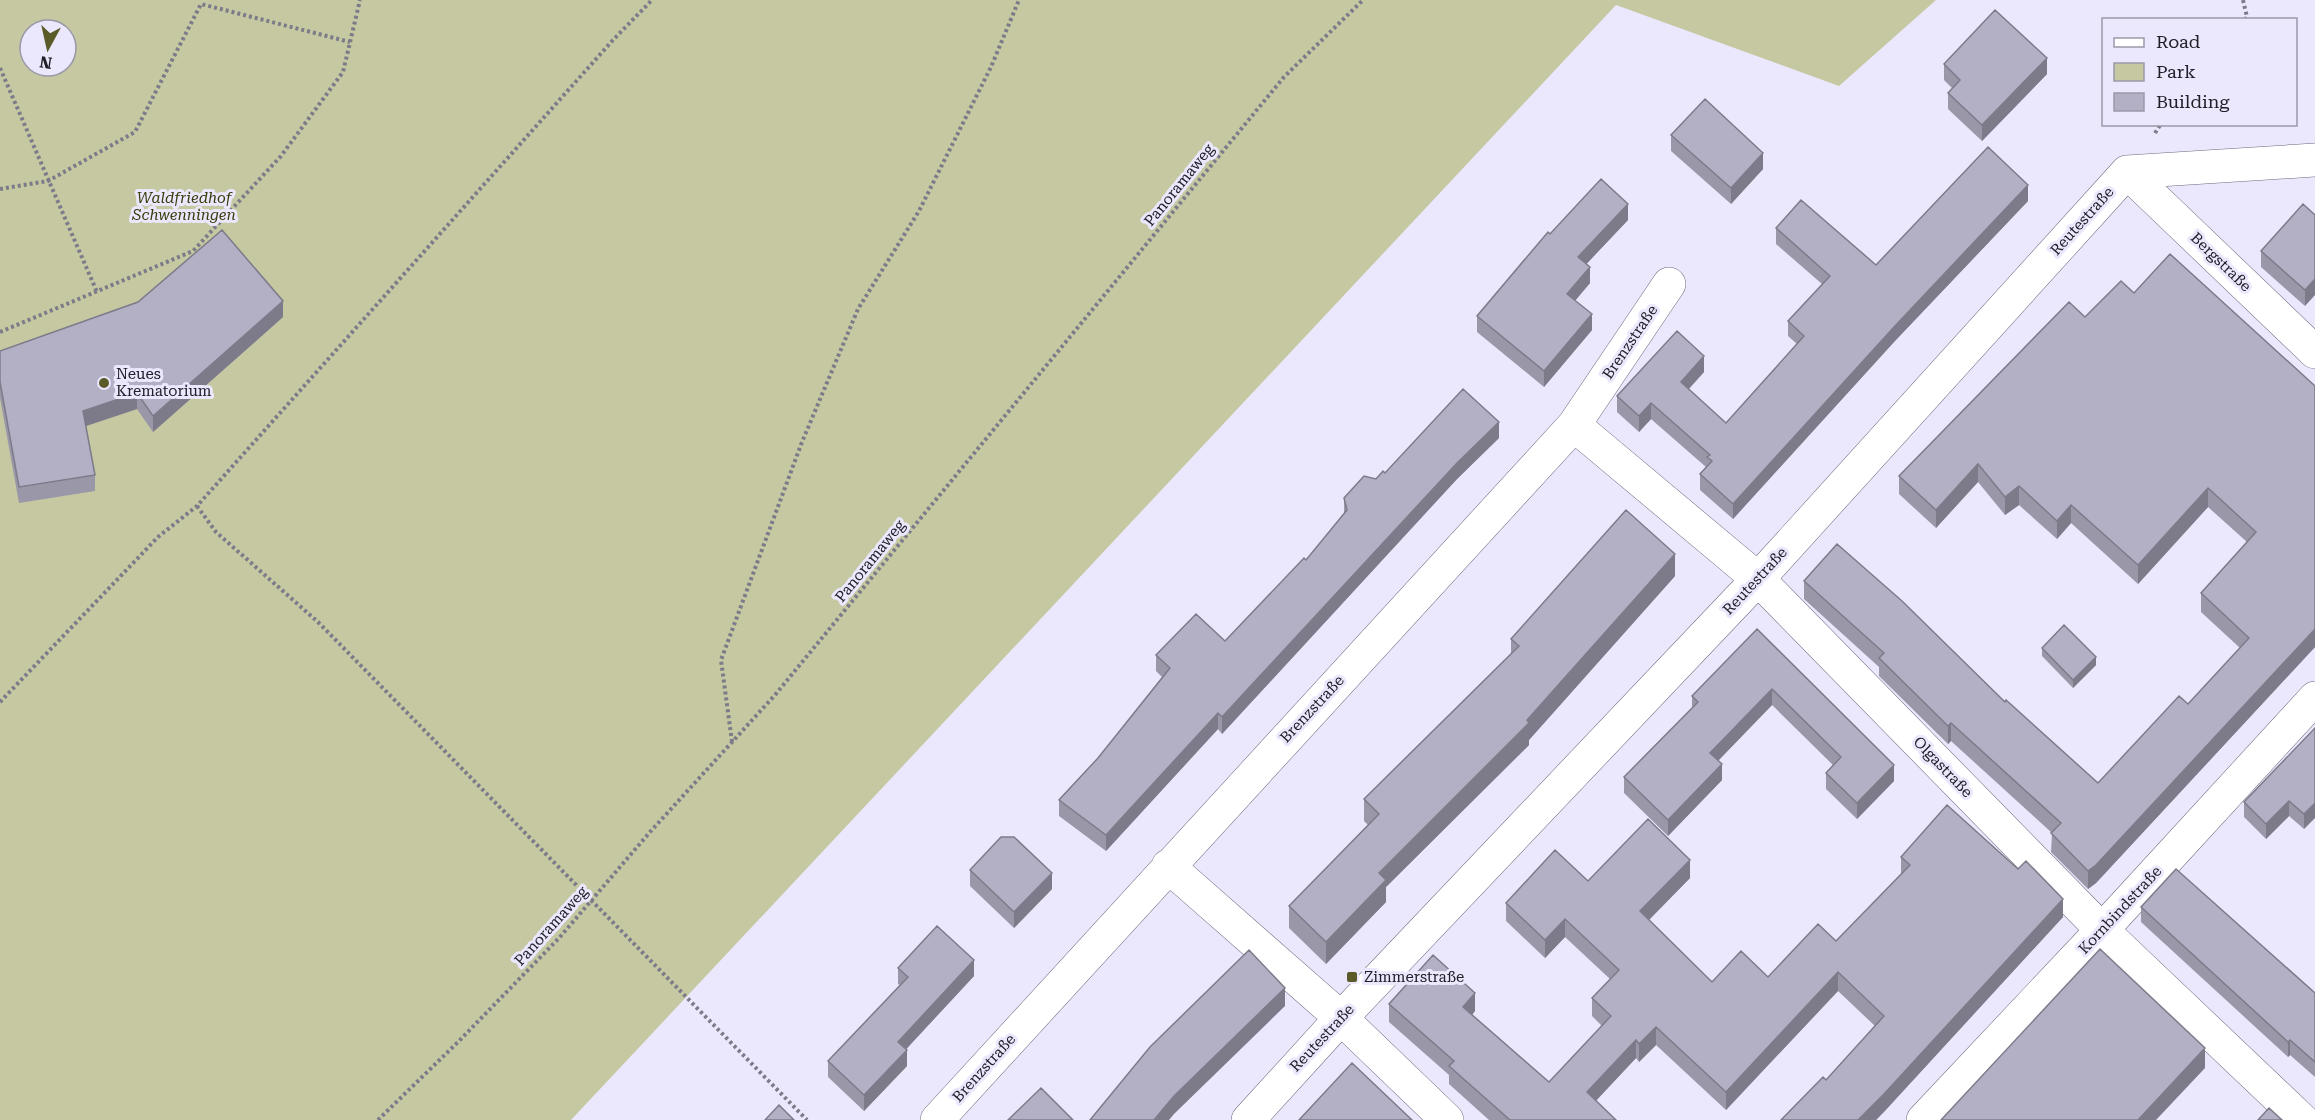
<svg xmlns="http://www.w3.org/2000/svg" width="2315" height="1120" viewBox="0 0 2315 1120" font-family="'Roboto Serif',serif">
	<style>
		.green { fill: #c6c8a2; fill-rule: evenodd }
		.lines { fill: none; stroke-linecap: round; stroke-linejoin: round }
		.minor-casing { stroke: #6e6b7e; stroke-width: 34 }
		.path { stroke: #7c7b89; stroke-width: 4; stroke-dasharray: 3 3; stroke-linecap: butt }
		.minor { stroke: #fff; stroke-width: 33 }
		.wall { fill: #9a97a9 }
		.shaded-wall { fill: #7d7b8a }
		.building { fill: #b3b0c5; stroke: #7d7b8a; stroke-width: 1.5 }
		.poi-dot { fill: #5a5b28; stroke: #ebe8fe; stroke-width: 2 }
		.labels { text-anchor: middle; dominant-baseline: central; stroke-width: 6; stroke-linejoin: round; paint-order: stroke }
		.street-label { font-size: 15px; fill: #212028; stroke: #ebe8fe }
		.park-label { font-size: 15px; font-style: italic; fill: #3a3a0a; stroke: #ebe8fe }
		.poi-label { font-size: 15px; fill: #212028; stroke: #ebe8fe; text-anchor: start }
	</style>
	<rect width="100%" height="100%" fill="#ebe8fe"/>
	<!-- green -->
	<path class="green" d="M0 0H1936L1839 86 1616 5 571 1120H0ZM30 30H66V66H30Z"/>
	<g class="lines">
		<defs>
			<path id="minor" d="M2127 172 2315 352
				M1574 425 1758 579 2102 930 2302 1120
				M1168 866 1341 1018 1447 1120
				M937 1120 1574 425 1669 284
				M1248 1120 1341 1018 1758 579 2127 172 2315 160
				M1923 1120 2102 930 2315 698"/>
		</defs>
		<!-- minor casing -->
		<use href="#minor" class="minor-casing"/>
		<!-- path -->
		<path class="path" d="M2243 0 2247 17 2245 20
			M0 68 97 292
			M2155 133 2161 124
			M0 189 48 181 135 132 201 4 350 42
			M0 332 193 251 281 156 343 72 360 0
			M197 506 216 532 318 622 807 1120
			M0 702 158 537 197 506 613 40 652 0
			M732 742 721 660 802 442 858 309 919 211 991 67 1019 0
			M378 1120 459 1041 560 937 650 832 775 695 1284 77 1363 0"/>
		<!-- minor -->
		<use href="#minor" class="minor"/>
	</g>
	<!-- wall -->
	<path class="wall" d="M1944 64 2047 74 1982 141 1948 109V93L1953 89 1944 80Z
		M1671 135 1763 169 1731 204 1671 151Z
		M2028 201 1894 342 1733 519 1700 490V474L1706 467 1651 419 1639 432 1617 412V396L1704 372 1689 389 1726 423 1797 344 1788 336V321L1822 284 1776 244V228L1876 265Z
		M2315 215 2305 306 2261 267V251Z
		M1628 220 1586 264 1590 283 1575 301 1592 330 1544 387 1477 332V316L1550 234Z
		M2134 293 2315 647 2096 883 2088 889 2051 852 2052 833 1951 741 1948 744 1879 676V667L1804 599V581L2005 702 2098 783 2188 704 2240 648 2201 612V593L2247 542 2208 507 2138 584 2071 523 2057 539 2019 505 2005 515 1978 482 1936 528 1899 494V476L2085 317Z
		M283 317 153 432 137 409 86 426 95 475V491L19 503 0 398V351Z
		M1499 438 1457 479 1222 734 1218 729 1106 851 1059 816V800L1098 758 1162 677 1156 671V655L1225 641 1306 560 1344 514V498L1376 479 1385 473Z
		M1675 576 1529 740V745L1386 887V902L1326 964 1289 928V906L1368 825 1364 821V799L1511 654V639Z
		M1757 629 1894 781 1857 819 1826 789V773L1833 765 1772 705 1718 761 1722 780 1668 836 1624 793V777L1692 708V696Z
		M2042 648 2096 665 2073 688 2042 656Z
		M2315 728 2304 829 2289 816 2266 839 2244 817V802Z
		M1901 857 2063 917 1876 1120H1781L1826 1080 1875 1026 1838 991 1726 1110 1656 1045 1639 1062 1636 1058 1596 1101 1616 1120H1489L1449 1084V1075L1389 1022V1004L1475 1011 1472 1015 1549 1082 1602 1026 1592 1016V998L1610 979 1565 937 1545 958 1506 921V903L1588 881 1690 878 1649 920 1712 982 1768 977 1836 941 1901 874Z
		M970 870 1052 889 1014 928 970 886Z
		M2141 907 2315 993V1077L2290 1055 2288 1057 2141 922Z
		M898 968 974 976 906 1049 907 1066 864 1111 828 1077V1061L900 985 898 984Z"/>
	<!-- shaded-wall -->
	<path class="shaded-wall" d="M2047 58V74L1982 141V125Z
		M1763 153V169L1731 204V188Z
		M2028 185V201L1894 342 1733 519V504L1894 327Z
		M1628 204V220L1578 273V257Z
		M1590 267V283L1567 310V294Z
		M2315 279V295L2305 306V290Z
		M283 301V317L153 432V416Z
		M1592 314V330L1544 387V371Z
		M1704 356V372L1681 397V382Z
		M137 393V409L83 427V411Z
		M1651 403V419L1639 432V416Z
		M1499 422V438L1457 479 1222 734V717L1457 463Z
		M1978 464V482L1936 528V510Z
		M2019 486V505L2005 515V497Z
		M2208 488V507L2138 584V565Z
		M2071 505V523L2057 539V521Z
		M1675 554V576L1529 740V745L1386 887V902L1326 964V942L1379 873 1527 720Z
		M2315 629V647L2096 883 2088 889V871Z
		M2096 657V665L2073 688V680Z
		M1772 689V705L1710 769V753Z
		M1218 713V729L1106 851V835Z
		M1951 723V741L1948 744V726Z
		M1722 764V780L1668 836V820Z
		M1894 765V781L1857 819V803Z
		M2289 801V816L2266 839V824Z
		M2315 803V818L2304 829V814Z
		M1690 860V878L1640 929V911Z
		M1052 873V889L1014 928V912Z
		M2063 899V917L1884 1112 1876 1120H1858Z
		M1565 919V937L1545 958V940Z
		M974 960V976L898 1058V1042Z
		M1838 972V991L1726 1110V1092Z
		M1285 988V1006L1174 1114 1169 1120H1154L1174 1096Z
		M1475 993V1011L1463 1025V1007Z
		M1656 1027V1045L1639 1062V1044Z
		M1636 1040V1058L1587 1110V1092Z
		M2290 1040V1055L2288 1057V1042Z
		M2205 1048V1068L2156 1120H2138Z
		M907 1050V1066L864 1111V1095Z"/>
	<!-- building -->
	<path class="building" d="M1995 10 2047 58 1982 125 1948 93 1960 80 1944 64Z
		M1705 99 1763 153 1731 188 1671 135Z
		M1988 147 2028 185 1894 327 1733 504 1700 474 1712 461 1707 457 1710 455 1651 403 1639 416 1617 396 1677 331 1704 356 1681 382 1726 423 1804 336 1788 321 1830 276 1776 228 1801 200 1876 265Z
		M1601 179 1628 204 1578 257 1590 267 1567 294 1592 314 1544 371 1477 316 1548 232 1550 234Z
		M2303 204 2315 215V279L2305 290 2261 251Z
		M222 230 283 301 153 416 137 393 83 411 95 475 19 487 0 382V351L138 302Z
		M2170 254 2315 386V629L2096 865 2088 871 2051 833 2061 823 1951 723 1948 726 1879 658 1884 653 1804 581 1837 544 1902 601 2005 702 2006 700 2098 783 2179 696 2188 704 2249 638 2201 593 2256 532 2208 488 2138 565 2071 505 2057 521 2019 486 2005 497 1978 464 1936 510 1899 476 2069 302 2085 317 2121 281 2134 293Z
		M1463 389 1499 422 1457 463 1222 717 1218 713 1106 835 1059 800 1098 758 1170 668 1156 655 1196 614 1225 641 1304 558 1306 560 1347 510 1344 498 1364 476 1376 479 1383 471 1385 473Z
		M1626 510 1675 554 1527 720 1529 723 1379 873 1386 880 1326 942 1289 906 1379 814 1364 799 1519 646 1511 639Z
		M2064 625 2096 657 2073 680 2042 648Z
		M1757 629 1894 765 1857 803 1826 773 1841 757 1772 689 1710 753 1722 764 1668 820 1624 777 1698 702 1692 696Z
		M2315 728V803L2304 814 2289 801 2266 824 2244 802Z
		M1947 805 2018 869 2026 861 2063 899 1884 1094 1858 1120H1781L1823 1077 1826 1080 1884 1016 1838 972 1726 1092 1656 1027 1639 1044 1636 1040 1587 1092 1616 1120H1510L1449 1066 1454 1061 1389 1004 1433 955 1475 993 1463 1007 1549 1082 1611 1016 1592 998 1619 970 1565 919 1545 940 1506 903 1555 850 1588 881 1648 819 1690 860 1640 911 1712 982 1741 951 1768 977 1818 924 1836 941 1910 865 1901 857Z
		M1001 837H1014L1052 873 1014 912 970 870Z
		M2176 869 2315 993V1062L2290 1040 2288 1042 2141 907Z
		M937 926 974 960 898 1042 907 1050 864 1095 828 1061 908 977 898 968Z
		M2100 949 2205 1048 2138 1120H1941Z
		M1249 950 1285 988 1174 1096 1154 1120H1090L1150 1047Z
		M1352 1063 1412 1120H1299Z
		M1041 1088 1073 1120H1008Z
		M779 1105 794 1120H765Z
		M2269 1108 2282 1120H2258Z"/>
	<!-- markers -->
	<g class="poi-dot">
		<circle cx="104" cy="383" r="6"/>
		<rect x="1346" y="971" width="12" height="12" rx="3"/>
	</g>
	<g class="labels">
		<!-- street labels -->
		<g class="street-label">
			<text transform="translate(1179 185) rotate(-51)">Panoramaweg</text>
			<text transform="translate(2082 221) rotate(-48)">Reutestraße</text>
			<text transform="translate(2221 262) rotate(44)">Bergstraße</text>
			<text transform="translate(1630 342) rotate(-56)">Brenzstraße</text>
			<text transform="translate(870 561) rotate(-51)">Panoramaweg</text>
			<text transform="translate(1755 581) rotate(-47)">Reutestraße</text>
			<text transform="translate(1312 709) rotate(-47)">Brenzstraße</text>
			<text transform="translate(1943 767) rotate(46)">Olgastraße</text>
			<text transform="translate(2120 910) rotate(-47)">Kornbindstraße</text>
			<text transform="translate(551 926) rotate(-48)">Panoramaweg</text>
			<text transform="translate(1322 1038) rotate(-47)">Reutestraße</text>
			<text transform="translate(984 1068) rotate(-48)">Brenzstraße</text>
		</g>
		<!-- park labels -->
		<g class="park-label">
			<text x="184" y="198">Waldfriedhof<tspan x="184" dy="17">Schwenningen</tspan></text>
		</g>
		<!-- poi labels -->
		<g class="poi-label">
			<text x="116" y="374">Neues<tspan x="116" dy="17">Krematorium</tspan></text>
			<text x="1364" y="977">Zimmerstraße</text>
		</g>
	</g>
	<!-- legend -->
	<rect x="2102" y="18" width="195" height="108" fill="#ebe8fe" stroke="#9a98a8" stroke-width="1.5"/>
	<rect x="2114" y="38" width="30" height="9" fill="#ffffff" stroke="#9a98a8" stroke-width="1.5"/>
	<text x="2156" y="48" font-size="18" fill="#212028">Road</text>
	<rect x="2114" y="63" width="30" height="18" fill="#c6c8a2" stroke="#9a98a8" stroke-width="1.5"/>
	<text x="2156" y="78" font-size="18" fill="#212028">Park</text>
	<rect x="2114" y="93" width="30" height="18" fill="#b3b0c5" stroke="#9a98a8" stroke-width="1.5"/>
	<text x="2156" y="108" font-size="18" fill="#212028">Building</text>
	<!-- north arrow -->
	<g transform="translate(48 48) rotate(188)"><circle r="28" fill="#ebe8fe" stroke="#9a98a8" stroke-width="1.5"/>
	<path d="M0-4.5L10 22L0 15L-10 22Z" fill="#5a5b28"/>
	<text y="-9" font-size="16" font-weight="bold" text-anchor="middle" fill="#212028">N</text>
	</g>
</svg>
